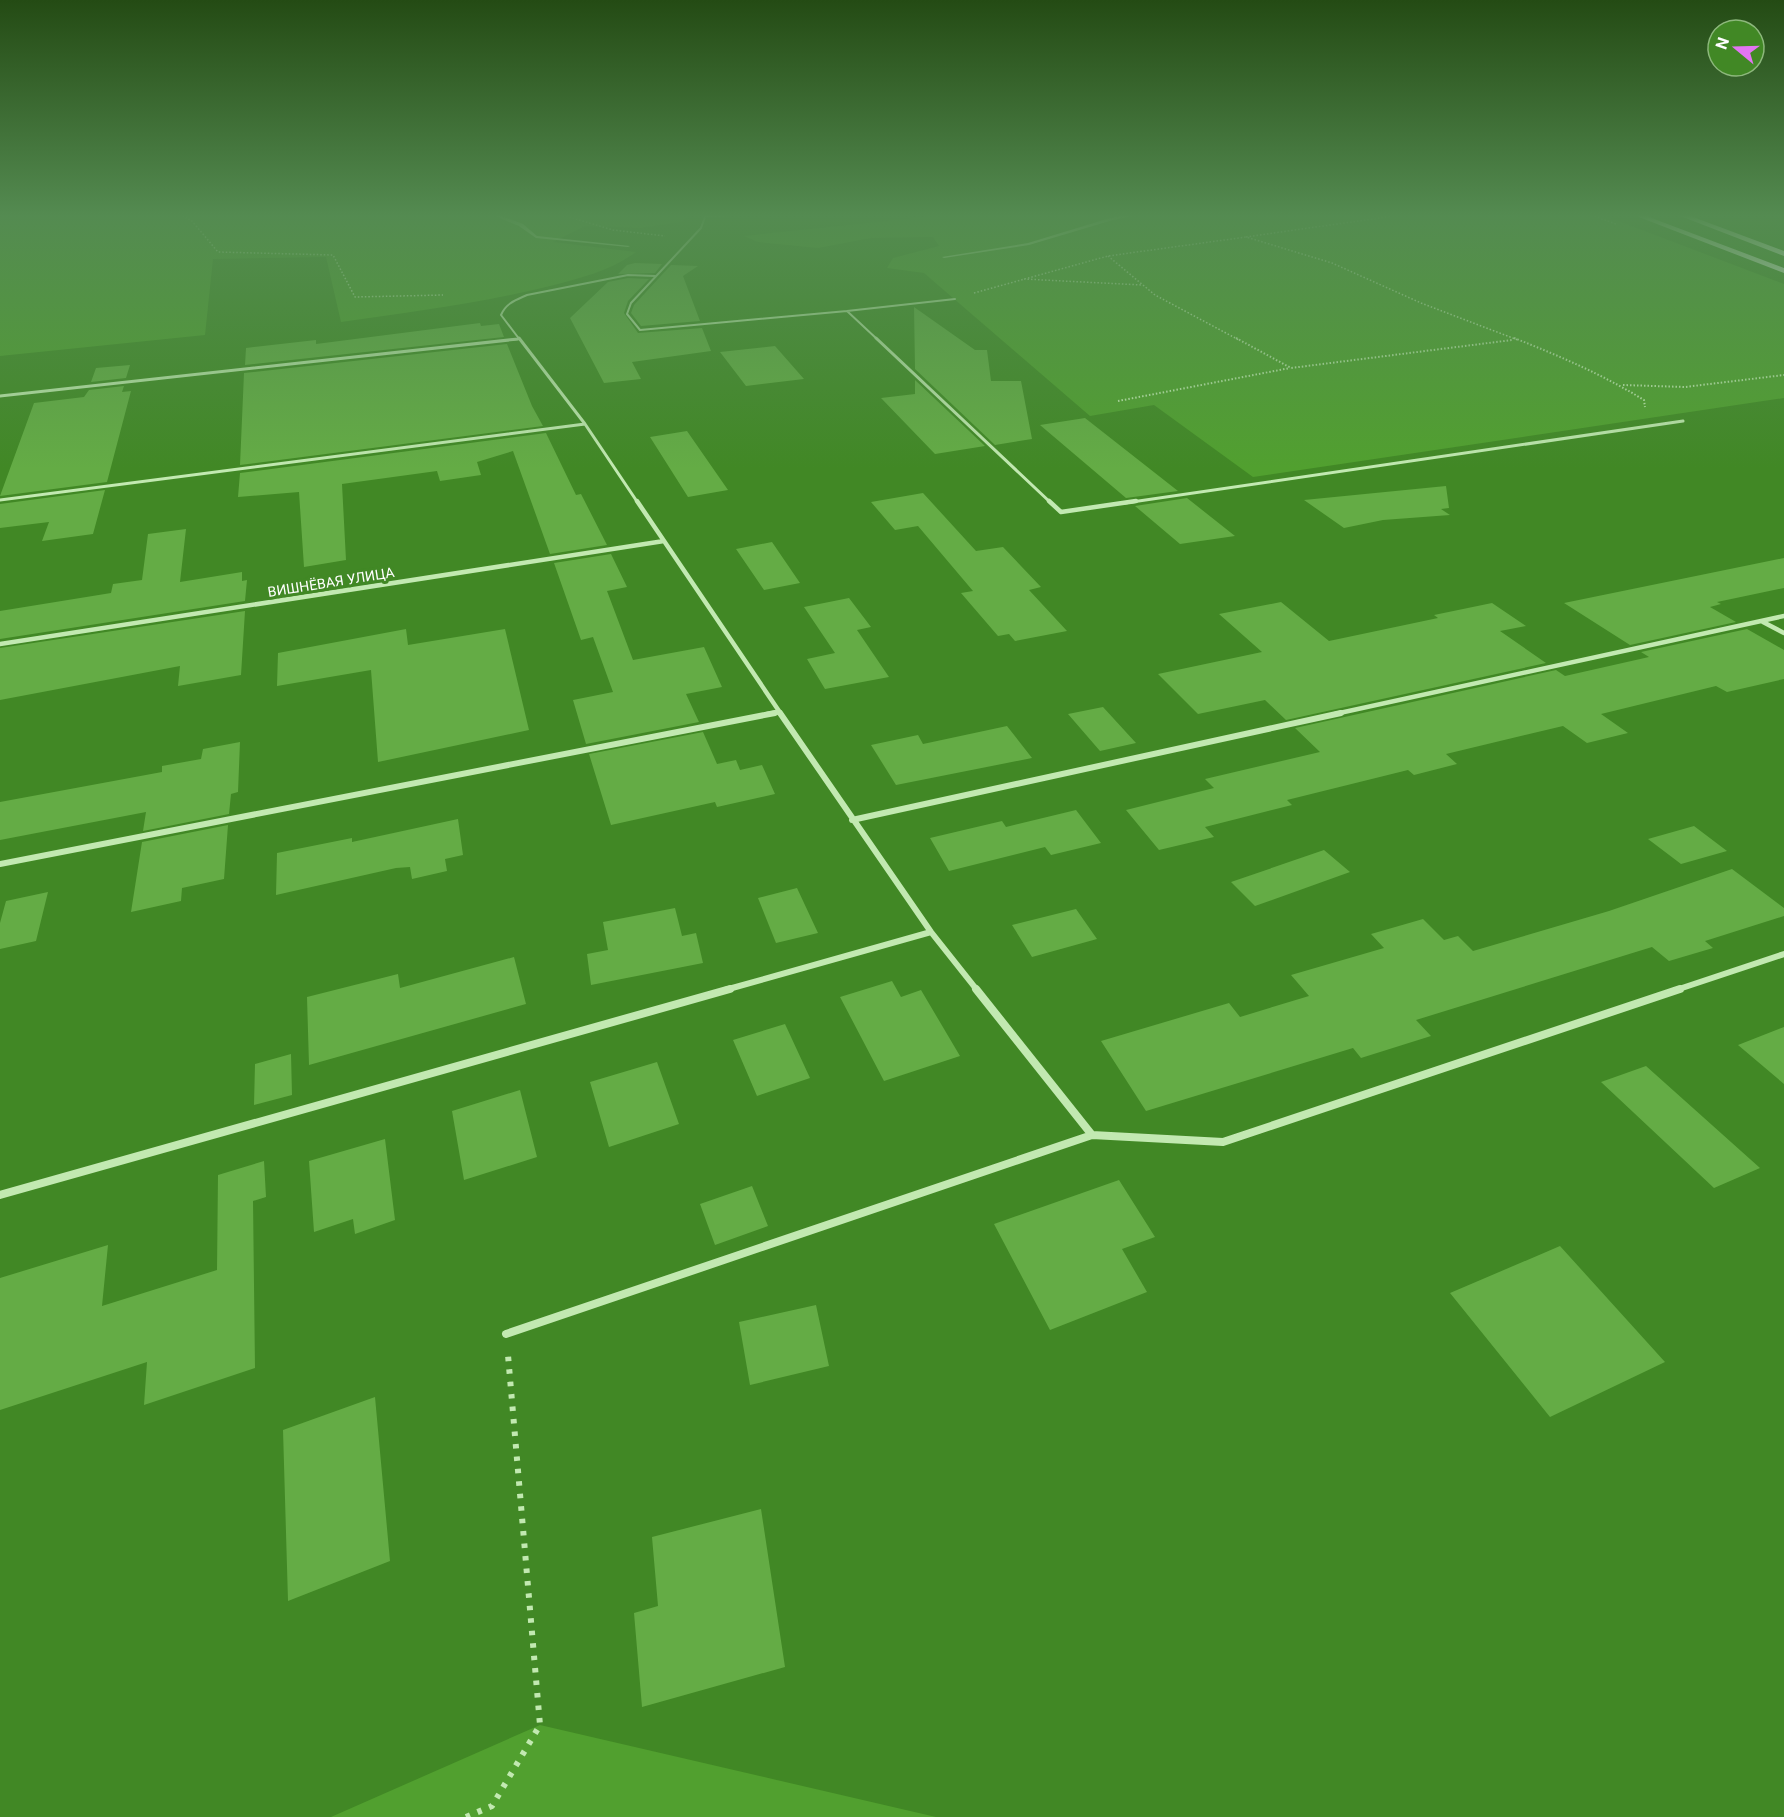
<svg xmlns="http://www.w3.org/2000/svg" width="1784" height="1817" viewBox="0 0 1784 1817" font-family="Roboto,sans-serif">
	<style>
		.green { fill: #51a02f }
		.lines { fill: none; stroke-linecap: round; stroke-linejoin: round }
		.stream { fill: #bbeaa5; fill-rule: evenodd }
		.building { fill: #64ac45 }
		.path-far2 { stroke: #c2e9b1; stroke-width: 1.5; stroke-dasharray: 1.5 2; stroke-linecap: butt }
		.path-far1 { stroke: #c2e9b1; stroke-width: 2; stroke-dasharray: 1.5 2; stroke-linecap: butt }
		.path { stroke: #c2e9b1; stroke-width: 6; stroke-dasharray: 4.5 8; stroke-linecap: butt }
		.lane { stroke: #c2e9b1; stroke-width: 2 }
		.street-far4 { stroke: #c2e9b1; stroke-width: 2 }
		.street-far3 { stroke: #c2e9b1; stroke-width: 3 }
		.street-far2 { stroke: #c2e9b1; stroke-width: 4.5 }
		.street-far1 { stroke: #c2e9b1; stroke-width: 6 }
		.street { stroke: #c2e9b1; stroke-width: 8 }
		.highway { fill: #fff; fill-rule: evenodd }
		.labels { text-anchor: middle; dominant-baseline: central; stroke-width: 6; stroke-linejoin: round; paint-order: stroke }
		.far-street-label { font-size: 14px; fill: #fff; stroke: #418825 }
	</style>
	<rect width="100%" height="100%" fill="#418825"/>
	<!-- green -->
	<path class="green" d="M0 214H690L681 222 640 228 585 226 553 242 636 252C611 271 580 278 550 286 481 303 411 312 341 322L326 257 213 259 205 335 0 356Z
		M954 214H1600L1784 284V398L1253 477 1154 405 1090 416 924 273 887 268 893 258 939 246 933 237 871 238 818 248 758 242 744 236Z
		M540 1725 936 1817H331Z"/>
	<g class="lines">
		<!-- stream -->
		<path class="stream" d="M497 214 523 224 537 236 630 246 628 247 536 238 519 226 490 214Z
			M1131 214H1143L1113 220 1029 245 944 258 942 257 1028 243 1110 218Z"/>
	</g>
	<!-- building -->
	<path class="building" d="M635 263 662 264 655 273 618 274 627 265Z
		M671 265 698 266 683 276 700 321 641 326 631 313 634 305Z
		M628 278 649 279 628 301 624 313 638 333 702 328 711 351 632 362 641 379 604 383 570 318 608 282Z
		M914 307 975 350H987L991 381H1021L1032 439 995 445 915 369Z
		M480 323 481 326 499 324 504 337 245 365 246 348 316 340V344Z
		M507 344 532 406 543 426 240 465 244 373Z
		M775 346 804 379 746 386 720 352Z
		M130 365 126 378 91 382 96 368Z
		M915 380 985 446 935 454 881 398 915 394Z
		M124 386 122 392 131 391 107 482 0 496 34 403 84 397 89 390Z
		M1085 418 1178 491 1126 498 1040 425Z
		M687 431 728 490 688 497 650 437Z
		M546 433 576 495 581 494 607 545 550 554 513 451 477 462 481 475 440 481 437 471 342 484 346 560 304 567 299 492 238 497 240 473Z
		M1446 486 1449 508 1441 509 1450 515 1383 520 1344 528 1304 500Z
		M105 490 93 534 42 541 49 522 0 528V504Z
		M923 493 976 551 1003 547 1041 587 1029 590 1067 631 1015 641 1009 634 998 636 961 593 973 591 918 526 895 530 871 502Z
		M1187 498 1235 536 1180 544 1135 506Z
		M186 529 180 582 242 572V581L247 580 245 601 0 639V611L111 593 113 584 142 580 148 534Z
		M772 542 800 583 764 590 736 549Z
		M611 554 627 587 607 591 633 660 704 647 722 687 686 694 699 722 586 744 573 700 613 692 593 637 581 640 554 563Z
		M1784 558V588L1717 602 1721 604 1710 607 1736 622 1630 645 1564 603Z
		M849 598 871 627 857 630 889 677 825 689 807 659 835 653 804 607Z
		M1281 602 1329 641 1438 618 1434 615 1492 603 1526 626 1500 631 1546 663 1286 720 1265 700 1198 714 1158 674 1262 652 1219 614Z
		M245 611 241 675 178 686 180 666 0 700V648Z
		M406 629 408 645 505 629 529 730 378 762 371 670 277 686 278 653Z
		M1747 629 1784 650V679L1727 692 1716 686 1601 714 1628 733 1587 743 1563 726 1446 754 1457 764 1414 775 1408 770 1287 800 1292 805 1205 827 1214 837 1159 850 1126 810 1214 788 1205 779 1320 752 1295 728 1556 670 1565 676 1649 657 1641 652Z
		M1103 707 1136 743 1100 751 1068 714Z
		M1007 726 1032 758 896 785 871 745 918 735 923 744Z
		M703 732 717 764 736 760 740 770 762 765 775 794 717 807 715 802 611 825 589 754Z
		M240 742 238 792 231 794 229 814 143 831 146 812 0 840V802L162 772V766L201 759 203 749Z
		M1076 810 1101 843 1051 855 1045 847 949 871 930 838 1002 821 1006 827Z
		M458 819 463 855 445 859 447 871 412 879 410 867 396 868 276 895 277 853 352 838V842Z
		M228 825 224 879 182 888 181 901 131 912 142 842Z
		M1694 826 1727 851 1681 864 1648 839Z
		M1324 850 1350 872 1255 906 1231 882Z
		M1732 869 1784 908V916L1705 941 1713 948 1669 961 1652 947 1416 1020 1431 1036 1361 1058 1353 1048 1146 1111 1101 1041 1229 1003 1240 1017 1309 996 1291 975 1384 948 1371 934 1423 919 1444 940 1458 936 1473 951 1609 911Z
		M797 888 818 933 776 943 758 898Z
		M48 892 36 941 0 949V923L6 901Z
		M675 908 682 936 696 933 703 963 591 985 587 954 608 950 603 922Z
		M1076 909 1097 939 1032 957 1012 925Z
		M514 957 526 1004 309 1065 307 997 398 974 400 988Z
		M892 981 901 997 921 990 960 1056 884 1081 840 997Z
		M785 1024 810 1078 757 1096 733 1040Z
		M1784 1027V1084L1738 1045Z
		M291 1054 292 1095 254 1105 255 1064Z
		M657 1062 679 1124 609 1147 590 1082Z
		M1646 1066 1760 1168 1714 1188 1601 1082Z
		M520 1090 537 1157 464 1180 452 1111Z
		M385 1139 395 1220 355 1234 353 1219 314 1232 309 1161Z
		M264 1161 266 1197 253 1201 255 1368 144 1405 147 1362 0 1410V1278L108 1245 102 1306 217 1270 218 1175Z
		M1119 1180 1155 1237 1122 1249 1147 1292 1050 1330 994 1224Z
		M752 1186 768 1226 715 1245 700 1204Z
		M1560 1246 1665 1362 1550 1417 1450 1293Z
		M816 1305 829 1366 750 1385 739 1322Z
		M375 1397 390 1561 288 1601 283 1430Z
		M761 1509 785 1667 642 1707 634 1613 658 1606 652 1537Z"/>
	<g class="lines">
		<!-- path-far2 -->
		<path class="path-far2" d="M179 214 192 221 218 252 333 255 355 297 443 295
			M559 214 613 230 665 236
			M1407 214 1246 237 1332 263 1421 303 1518 340
			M1588 214 1616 224
			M1108 256 1155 295 1239 340
			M1024 279 1142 285
			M974 293 1108 256 1246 237"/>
		<!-- path-far1 -->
		<path class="path-far1" d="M1236 338 1291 368 1512 340
			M1514 338C1560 356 1603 375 1644 400L1645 407
			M1623 385 1685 387 1784 375
			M1118 401 1290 368"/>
		<!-- path -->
		<path class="path" d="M466 1817 492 1806 540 1725 508 1355"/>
		<!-- lane -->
		<path class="lane" d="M706 216 757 214"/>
		<!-- street-far4 -->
		<path class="street-far4" d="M706 214 701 228 631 303 627 314 640 330 847 311 878 340
			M847 311 955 299
			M509 340 518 339
			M520 340 501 315C506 303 516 300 527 295L628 275 655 276"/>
		<!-- street-far3 -->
		<path class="street-far3" d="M519 338 585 424 638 503
			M876 338 1051 503
			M0 396 518 339
			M0 500 585 424
			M1125 503 1683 421"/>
		<!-- street-far2 -->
		<path class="street-far2" d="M637 501 781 714
			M1049 501 1061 512 1136 501
			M1763 622 1784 633
			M0 644 664 541
			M767 714 779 712
			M1335 714 1784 616"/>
		<!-- street-far1 -->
		<path class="street-far1" d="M780 713 931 932 977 990
			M852 820 1341 713
			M0 864 775 713
			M725 990 931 932
			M1676 990 1784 954"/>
		<!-- street -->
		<path class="street" d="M976 989 1092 1135 1223 1142 1680 989
			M0 1195 730 989
			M506 1334 1092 1135"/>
		<!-- highway -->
		<path class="highway" d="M1631 214H1641L1784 268V273Z
			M1675 214H1685L1784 251V256Z"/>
	</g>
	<!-- sky -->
	<linearGradient id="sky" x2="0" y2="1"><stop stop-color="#244b14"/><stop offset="0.46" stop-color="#548b51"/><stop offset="1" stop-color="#548b51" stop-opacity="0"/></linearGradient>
	<rect width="1784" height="469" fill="url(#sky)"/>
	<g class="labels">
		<!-- far-street labels -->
		<g class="far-street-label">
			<text transform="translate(331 582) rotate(-9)">ВИШНЁВАЯ УЛИЦА</text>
		</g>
	</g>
	<!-- north arrow -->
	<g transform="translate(1736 48) rotate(289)"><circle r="28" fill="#418825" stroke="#8db87c" stroke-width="1.5"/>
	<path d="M0-4.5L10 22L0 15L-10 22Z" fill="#e275f3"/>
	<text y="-9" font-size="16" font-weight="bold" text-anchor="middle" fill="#ffffff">N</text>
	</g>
</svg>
